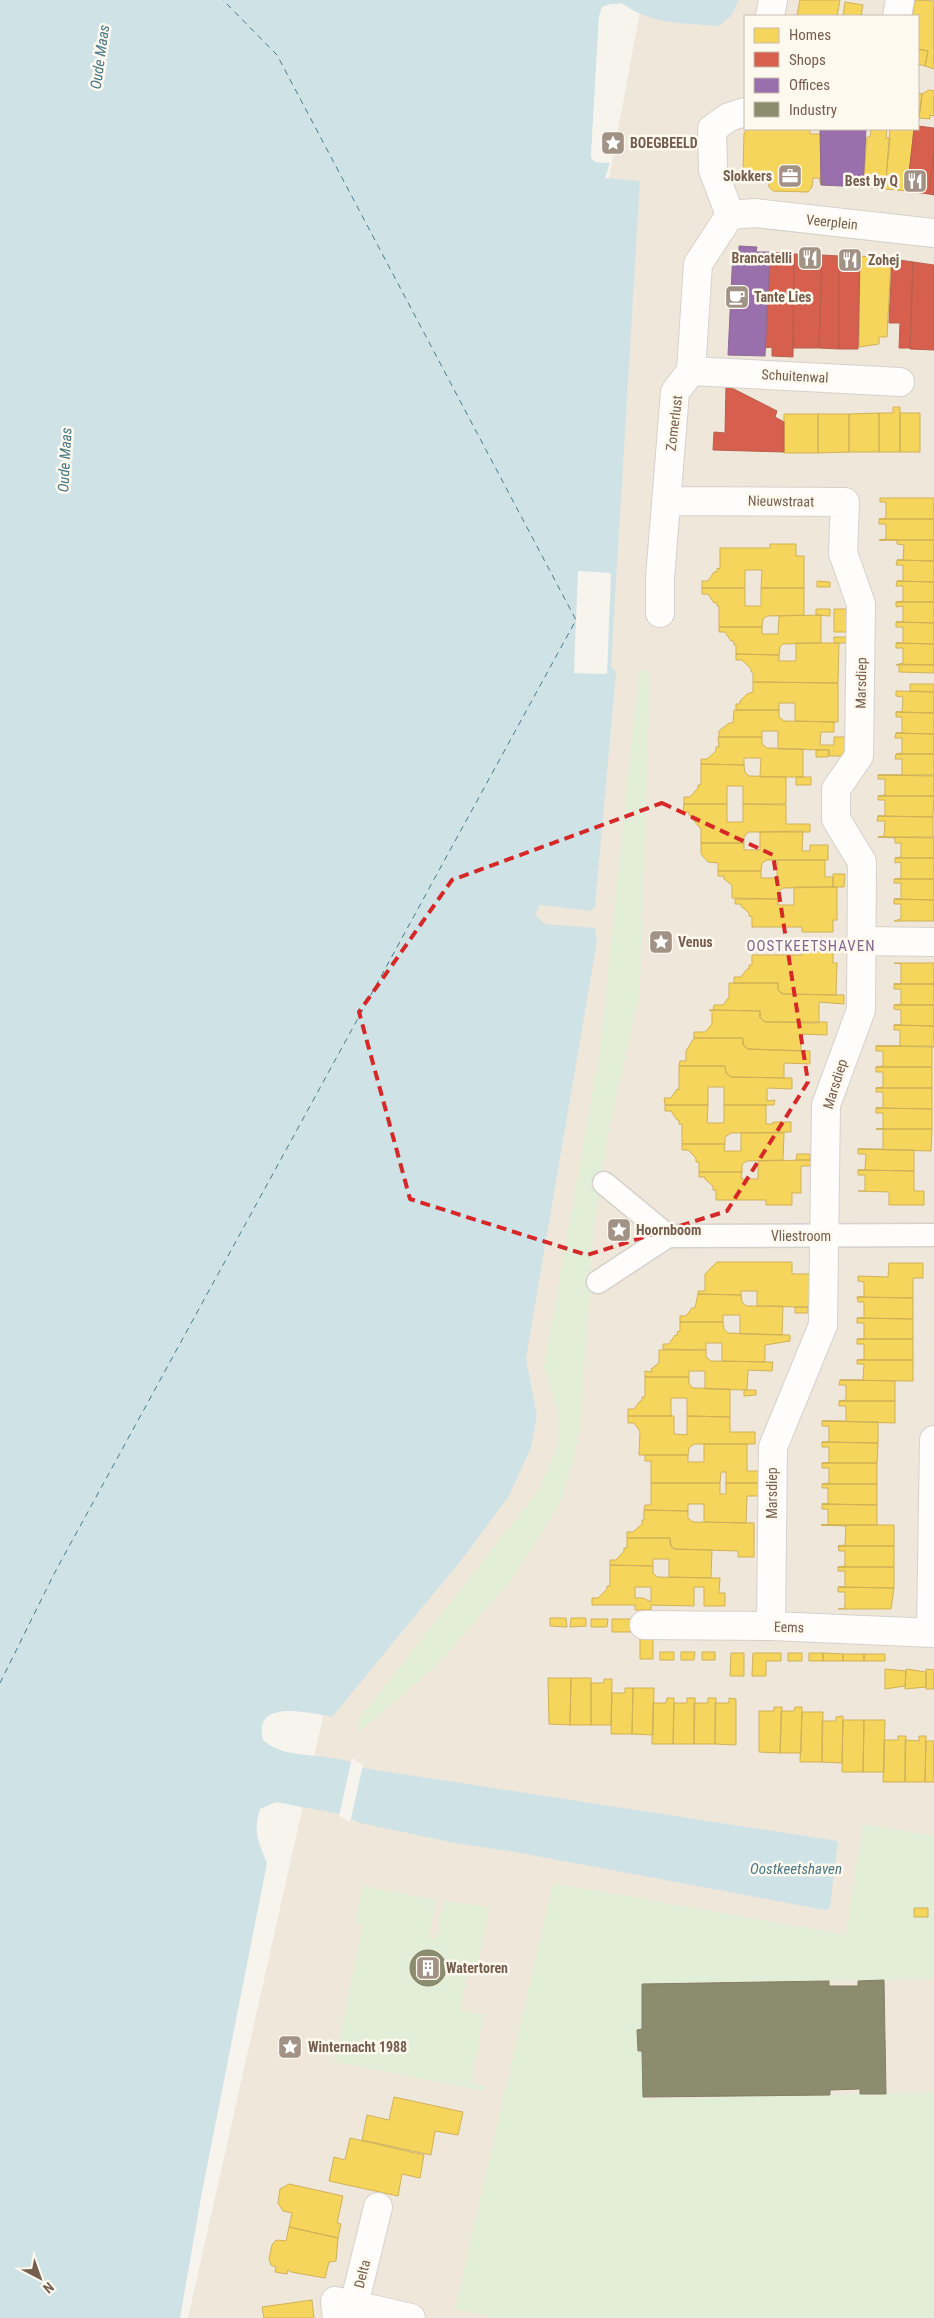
<svg xmlns="http://www.w3.org/2000/svg" width="934" height="2318" viewBox="0 0 934 2318" font-family="'Roboto Condensed',sans-serif">
	<style>
		.residential { fill: #f0e7db; fill-rule: evenodd }
		.green { fill: #e3eed9 }
		.water { fill: #cfe3e7 }
		.pier { fill: #f7f4ed }
		.homes { fill: #f6d55c; stroke: #cfb158; fill-rule: evenodd }
		.shops { fill: #d6604d; stroke: #b95f4d }
		.offices { fill: #9970ab; stroke: #8e6b8f }
		.industry { fill: #8c8c6e; stroke: #857e64 }
		.lines { fill: none; stroke-linecap: round; stroke-linejoin: round }
		.ferry { stroke: #487886; stroke-width: 1; stroke-dasharray: 6 5; stroke-linecap: butt }
		.pedestrian-casing { stroke: #d6d1cb; stroke-width: 25 }
		.minor-casing { stroke: #d6d1cb; stroke-width: 30 }
		.pedestrian { stroke: #fefdfc; stroke-width: 22 }
		.minor { stroke: #fefdfc; stroke-width: 28 }
		.marked { fill: none; stroke: #d62828; stroke-width: 4; stroke-dasharray: 10 6; stroke-linejoin: round }
		.labels { text-anchor: middle; dominant-baseline: central; stroke-width: 5; stroke-linejoin: round; paint-order: stroke }
		.poi-label { font-size: 14px; font-weight: bold; fill: #755e4e; stroke: #fef9ef; text-anchor: start }
		.street-label { font-size: 14px; fill: #755e4e; stroke: #fef9ef }
		.water-label { font-size: 15px; font-style: italic; fill: #487886; stroke: #fef9ef }
		.neighbourhood-label { font-size: 15px; letter-spacing: 1px; fill: #856690; stroke: #fef9ef }
	</style>
	<rect width="100%" height="100%" fill="#f7f4ed"/>
	<!-- residential -->
	<path class="residential" d="M642 0H934V2318H188L329 1690ZM745 16H918V129H745Z"/>
	<!-- green -->
	<path class="green" d="M639 670 650 673 640 990 607 1138 593 1239 580 1427 573 1463 561 1499 543 1532 508 1584 437 1665 359 1732 358 1720 539 1490 558 1445V1412L544 1367 600 1051Z
		M863 1824 934 1836V1979L642 1984 645 2099 934 2092V2318H495L455 2309 553 1883 846 1935Z
		M363 1886 436 1900 429 1937 436 1939 444 1901 489 1907 478 1967 469 1966 460 2010 484 2015 471 2083 485 2086 484 2091 335 2062 363 1925 355 1924Z"/>
	<!-- water -->
	<path class="water" d="M0 0H739L731 16 719 26C685 23 650 25 622 3L602 7 599 17 591 157 595 162 610 163 605 178 640 181 611 666 616 672 595 907 591 911 540 905 535 915 545 924 595 928 597 941 526 1358 537 1416 531 1447 510 1494 467 1553 332 1717C310 1713 252 1698 263 1740 288 1763 333 1749 363 1768L838 1841 830 1908 825 1910 515 1852 455 1843 360 1823 339 1814 276 1802 260 1809C253 1832 258 1841 267 1863L202 2192 180 2318H0Z"/>
	<!-- pier -->
	<path class="pier" d="M611 4H616V6L604 9 601 17 593 156 596 160 610 161V163L595 162 591 157 599 17 602 7Z
		M578 571 611 573 607 674 574 673Z
		M352 1758 363 1765 350 1822 339 1816Z"/>
	<!-- homes -->
	<path class="homes" d="M800 0H840L837 16H797Z
		M915 0 934 1V69L925 66 928 51 918 49V16H912Z
		M845 2 863 5 861 16H843Z
		M918 49 928 51 925 66 918 64Z
		M929 90 934 91V116L930 115V119L919 118 922 94Z
		M918 93 922 94 919 118H918Z
		M748 129H810V134H821V185L819 178H813L812 187 808 192 773 191 769 187V177H747L743 172 744 133Z
		M871 129H887L886 138H890L885 189 863 187 867 137H870Z
		M890 129H914L907 191 885 189Z
		M860 256 891 259 887 337H879V344L859 347Z
		M893 407H900V452H879V413H893Z
		M879 413V452H849V414Z
		M900 413H920V452H900Z
		M784 414H818V453H784Z
		M818 414H849V452L818 453Z
		M880 498H934V519H879L886 518V502H880Z
		M879 519H934V540H879L886 539V524H879Z
		M880 540H934V561L897 560H903L904 545 897 544V540Z
		M770 544H796V556H804V588H761L762 570H745V588H702V581H708L714 572H717V568L720 569V548H770Z
		M897 560 934 561V582L897 581H903V565H896Z
		M817 581 830 582V587H817Z
		M897 581 934 582V602H896L903 601V586H896Z
		M702 588H745V606H761V588H804V615L767 616 763 619 762 627H719V606H717V602L714 603 708 594H702Z
		M896 602H934V623L896 622H903V606L896 607Z
		M816 609H830V616L816 615Z
		M834 609H847V632H834Z
		M821 615V643L783 644 780 647 779 655 736 654V645H734V641H731L725 632H719V627H762V634H778L779 616Z
		M896 622 934 623V644L896 643H903V627H896Z
		M834 637H847V643H834Z
		M796 643H839L838 683 753 682V672H751V669L742 660H736V654L779 655V661H796Z
		M896 643 934 644V665H896L903 663V648H896Z
		M899 664 934 665V673L899 672Z
		M753 682 838 683V722L795 721V703H779V710H736V704H740V701L747 694 753 692Z
		M910 684H934V692L910 691Z
		M896 691 934 692V713L896 712H902L903 697 896 696Z
		M734 710H779V717L784 721 834 722V732H821L820 745H834V737H846V756H829V750L778 749V731H762V737H719V731L729 723H733Z
		M896 712 934 713V734L896 733H902V717H896Z
		M896 733 934 734V754H896L902 753V738H895Z
		M718 737H762V744L767 748 803 749V777H760L761 758H744V765L701 764V759H707L716 751V747H719Z
		M816 750H829L828 757H816Z
		M896 754H934V776L878 775H902V759H895Z
		M701 764 744 765 745 772 749 776 786 777V804H743V786H727V804H684V797H690L698 788V785H701Z
		M878 775H934V796H878L885 795V779H878Z
		M796 777H811V785H796Z
		M878 796H934L933 817 878 816H885V800H878Z
		M684 804H727V822H743V804L786 805V824H810V832H748L744 837V843H701V829L689 815V812H683Z
		M878 816 933 817V838L878 837 884 836 885 821H877Z
		M803 831 802 851H810V845H828V860H767L762 863 761 871H718V863L708 862 701 854V843H744V850H760V832Z
		M878 837H934V858H895L901 857V843H895V838Z
		M895 858H934V879H895L901 878V862L895 863Z
		M777 860H825V877H833V887L783 888 779 891 778 899 732 898V885L724 879V876H718V871H761V878H777Z
		M833 874H845L844 887H833Z
		M894 879H934V900L894 899H901V883H894Z
		M794 887H837V920H833V932H802V927H752V917L749 916V913L741 906V904H735V899H778V905H794Z
		M894 899 934 900V921H894L901 919V904H894Z
		M802 951H833V963H837L836 995 782 994 778 990V983H734V977H741L747 969H749V965H752V955H802Z
		M894 963H934V984H894H901V964Z
		M729 983H778V990L784 994 844 995V1004L819 1002V1023L765 1022 760 1018V1011L713 1010 714 1005H723L729 997Z
		M894 984H934V1005H894L901 1004V989H894Z
		M894 1005H934V1026L894 1025H901V1010L894 1009Z
		M709 1010 760 1011V1018L766 1022H827V1035L801 1034V1051L748 1049 743 1045V1038H694V1032H705L712 1024V1011Z
		M894 1025 934 1026V1047L876 1046H900V1030H894Z
		M694 1038H743V1045L748 1049 810 1051V1064L784 1063V1078L731 1077 726 1073 725 1066H679L680 1061H686V1051Z
		M876 1046H932V1067H876L883 1066V1051H876Z
		M679 1066H725L726 1073 731 1077 792 1078V1089L767 1088V1101L775 1100 774 1105H724V1087H708V1105H665L664 1098H671L677 1089 679 1090Z
		M876 1067H932V1088H876L883 1087V1072H876Z
		M876 1088H932V1109L876 1108H883V1092H876Z
		M665 1105H708L707 1123H724V1105H766V1124H773V1122H791V1132L731 1133 725 1137V1144H682V1124H679V1120H677L671 1111H665Z
		M876 1108 932 1109V1129H876H883V1113H876Z
		M876 1129H932L931 1151 858 1149H883V1129Z
		M741 1133H784L783 1160 746 1161 742 1165V1172H699V1162H696V1158L688 1150H682V1144H725L724 1151H741Z
		M858 1149 914 1150V1171L858 1170H865L866 1154H858Z
		M797 1154H810V1160H796Z
		M810 1160 814 1166H801V1193H792V1205H766V1200H716V1190H713V1186L705 1179V1177H699V1172H742L741 1179H758V1161Z
		M858 1170 914 1171V1191H924V1205H889V1192L858 1191H865V1175H858Z
		M717 1262H792V1274H812L811 1304 808 1307H800L757 1306V1291H741V1295L698 1294V1291H705V1274Z
		M889 1263H923V1278H913V1298L857 1297H864V1282L858 1281V1276L888 1277Z
		M698 1294 741 1295 742 1302 746 1306H783L782 1335 740 1334V1315H723V1322H680V1316H686L692 1308H695Z
		M857 1297 913 1298V1319L857 1318H864V1302H858Z
		M795 1307H808V1313H795Z
		M857 1318 913 1319V1339H857H864V1323H857Z
		M680 1322H723L724 1329 728 1333 790 1335V1341L765 1345V1362L722 1361V1343H706V1350L663 1349V1344H669L675 1335H678L677 1332 680 1331Z
		M857 1339H913V1360H857L864 1359V1344H857Z
		M659 1350H706V1357L711 1361 773 1362 772 1371 748 1370 747 1390 705 1389V1371H689V1377H645V1371L652 1372 651 1369 659 1363Z
		M857 1360H913V1381L840 1380H863L864 1364H857Z
		M645 1377H689V1384L693 1388 730 1389V1417L687 1416V1398H671V1416H628V1409H634L640 1401H642V1397H645Z
		M840 1380 895 1381V1401H839L846 1400V1385H839Z
		M744 1390H756V1395L744 1396Z
		M839 1401H895V1423L822 1421H846V1406H839Z
		M628 1416H674V1434L687 1435V1416L730 1417V1432H755V1444H694L689 1448 688 1455H639L640 1431 634 1423H628Z
		M822 1421 878 1422V1443L822 1442H829V1426H822Z
		M822 1442 878 1443 877 1463H822H829V1447H822Z
		M704 1444H747V1471H760V1483H726V1472H721L720 1483H651V1461H645V1455H688V1462H704Z
		M822 1463H877V1484H822L829 1483V1468H822Z
		M651 1483H720V1494H726V1483H760V1496H747L746 1523 704 1522V1504H688V1511L644 1510 645 1505H651Z
		M822 1484H877V1505L822 1504H828V1488H822Z
		M822 1504 877 1505V1525H821H828V1509H822Z
		M644 1510 688 1511V1518L693 1522 754 1523V1557H738V1551L676 1549 671 1546 670 1538H627V1532H633L642 1524V1520H644Z
		M821 1525H894V1546H838L845 1545 846 1526Z
		M627 1538H670V1544L673 1549 712 1550 711 1578 669 1577V1559H653V1566L610 1565V1560H616L624 1551V1548H627Z
		M838 1546H894V1567H838L845 1566V1551H839Z
		M610 1565 653 1566V1573L657 1577 720 1578 719 1593H725V1606H704V1587H694V1606L651 1605V1610H635V1605H592V1598H598L607 1589V1586H610ZM635 1587H651V1602L643 1598H635Z
		M838 1567H894V1588L838 1587H845V1571H838Z
		M838 1587 894 1588 891 1609H838L845 1608V1592H838Z
		M550 1618H566L567 1627 550 1626Z
		M571 1618H586V1626L570 1627Z
		M591 1619H608L607 1627H591Z
		M612 1619H635V1632H612Z
		M640 1636H653V1659H640Z
		M660 1652H674V1660H660Z
		M681 1652H695L694 1660H681Z
		M702 1652H715V1660H702Z
		M731 1653H744V1676H730Z
		M753 1653H781V1661H766V1676H752Z
		M788 1653H802V1661H788Z
		M809 1653H823V1661H809Z
		M823 1653 843 1654V1661H823Z
		M843 1654H864V1661H843Z
		M864 1654H885V1661H864Z
		M885 1669 906 1671 905 1686 885 1689Z
		M906 1669 926 1672V1687L905 1689Z
		M926 1669 934 1670V1689H926Z
		M548 1678H571L570 1725 549 1724Z
		M571 1678H591V1725H570Z
		M604 1679H612L611 1725H591V1683H604Z
		M625 1688H633L632 1734H611L612 1693H625Z
		M633 1688H654L653 1735 632 1734Z
		M667 1698H674L673 1744H652L653 1703H666Z
		M687 1698H695L694 1744H673L674 1703H687Z
		M708 1698H716L715 1744H694V1703H708Z
		M729 1698 736 1699V1745L715 1744V1703H729Z
		M774 1707H782L780 1753 759 1752V1711H774Z
		M795 1707H802L801 1753H780L781 1711H794Z
		M802 1712H823L822 1762H800Z
		M843 1716 842 1763 822 1762V1721H836V1717Z
		M843 1720H864L863 1772H842Z
		M864 1720H885L884 1772H863Z
		M898 1736H906L905 1782H883L884 1740H898Z
		M919 1736H926L925 1782H905V1740L919 1741Z
		M926 1741H934V1782H925Z
		M914 1908H928V1917H914Z
		M394 2097 463 2112 458 2135 435 2131 431 2155 362 2140 367 2115 389 2120Z
		M350 2138 424 2155 420 2178 402 2174 398 2196 329 2181 334 2157 345 2160Z
		M289 2184 343 2196 337 2223 341 2224 338 2238 289 2227 292 2213 283 2211 278 2203 280 2189Z
		M289 2227 338 2238 336 2261 329 2262 325 2278 291 2272 288 2270 287 2274 275 2272 276 2267 271 2265 269 2259 272 2245 276 2240 286 2241Z
		M312 2300 314 2318H264L262 2307Z"/>
	<!-- shops -->
	<path class="shops" d="M918 126 934 128V150L929 194 907 191 914 129H918Z
		M934 150V195L929 194Z
		M770 252 794 254 793 357 772 356V347L765 348Z
		M794 254 822 255 819 348H793Z
		M822 255 839 256V349L819 348Z
		M839 256H860L858 349H839Z
		M892 259 913 262 910 348H899L900 323H889Z
		M913 262 934 265V350L910 349Z
		M726 385 777 411 775 417 784 422V452L713 450 714 432 725 433Z"/>
	<!-- offices -->
	<path class="offices" d="M820 129H866L863 187 821 185Z
		M739 246 757 247 756 252H770L765 356 728 355 733 251H739Z"/>
	<!-- industry -->
	<path class="industry" d="M410 1968a18 18 0 1 1 36 0a18 18 0 1 1-36 0Z
		M884 1980 886 2094H860V2089L830 2090V2095L643 2097 642 2051H638L637 2030 642 2029V1984L829 1981V1986H858V1981Z"/>
	<g class="lines">
		<!-- ferry -->
		<path class="ferry" d="M0 1683 55 1572 576 620 277 55 223 0"/>
		<defs>
			<path id="pedestrian" d="M604 1183 668 1236 934 1235
				M598 1282 668 1236"/>
			<path id="minor" d="M770 16 773 0
				M897 16 900 0
				M730 215 755 213 934 233
				M730 215 713 170 712 129 729 117 745 112
				M691 371 900 382
				M667 501 845 502 843 553 861 604 859 756 836 789V819L862 862 861 1010 826 1105 823 1325 773 1447 771 1626
				M660 613V578L675 392 691 371 698 264 730 215
				M863 941 934 942
				M644 1625 771 1626 934 1633
				M931 1633 934 1440
				M354 2305 411 2318
				M337 2318 335 2301 354 2305 378 2207"/>
		</defs>
		<!-- pedestrian casing -->
		<use href="#pedestrian" class="pedestrian-casing"/>
		<!-- minor casing -->
		<use href="#minor" class="minor-casing"/>
		<!-- pedestrian -->
		<use href="#pedestrian" class="pedestrian"/>
		<!-- minor -->
		<use href="#minor" class="minor"/>
	</g>
	<!-- marked area -->
	<path class="marked" d="M662 803 773 855 808 1082 727 1211 587 1255 410 1199 359 1012 452 880Z"/>
	<!-- icons -->
	<defs>
		<symbol id="sight-square" viewBox="-11 -11 22 22"><rect x="-9" y="-9" width="18" height="18" rx="4" fill="#a29286" stroke="#fef9ef"/><path d="M0-6L1.8-2.2L6-1.7L2.9 1.2L3.7 5.4L0 3.3L-3.7 5.4L-2.9 1.2L-6-1.7L-1.8-2.2Z" fill="#fff"/></symbol>
		<symbol id="office-square" viewBox="-11 -11 22 22"><rect x="-9" y="-9" width="18" height="18" rx="4" fill="#a29286" stroke="#fef9ef"/><path d="M-6-3h4V-5.5h4V-3h4V5H-6ZM-1-4.5V-3h2v-1.5ZM-6 0V1H6V0Z" fill="#fff"/></symbol>
		<symbol id="restaurant-square" viewBox="-11 -11 22 22"><rect x="-9" y="-9" width="18" height="18" rx="4" fill="#a29286" stroke="#fef9ef"/><path d="M-5-6h1v4h1v-4h1v4h1v-4h1v5L-1.5 .5V6h-2V.5L-5-1ZM5-6V6H3V1.5H1.5Q1.5-4 5-6Z" fill="#fff"/></symbol>
		<symbol id="cafe-square" viewBox="-11 -11 22 22"><rect x="-9" y="-9" width="18" height="18" rx="4" fill="#a29286" stroke="#fef9ef"/><path d="M-5.5-4.5H6V0H3Q3 3.5 0 3.5H-2.5Q-5.5 3.5-5.5 0ZM3-3.2v2h1.7v-2ZM-6 4.5H4V6H-6Z" fill="#fff"/></symbol>
		<symbol id="building-square" viewBox="-11 -11 22 22"><rect x="-9" y="-9" width="18" height="18" rx="4" fill="#a29286" stroke="#fef9ef"/><path d="M-4-6H4V6H1V3H-1V6H-4ZM-2.5-4.3h1.7v1.8h-1.7ZM.8-4.3h1.7v1.8H.8ZM-2.5-1h1.7V.8h-1.7ZM.8-1h1.7V.8H.8Z" fill="#fff"/></symbol>
	</defs>
	<g fill-rule="evenodd">
		<use href="#sight-square" x="599" y="129" width="28" height="28"/>
		<use href="#office-square" x="776" y="162" width="28" height="28"/>
		<use href="#restaurant-square" x="901" y="167" width="28" height="28"/>
		<use href="#restaurant-square" x="796" y="244" width="28" height="28"/>
		<use href="#restaurant-square" x="836" y="246" width="28" height="28"/>
		<use href="#cafe-square" x="723" y="283" width="28" height="28"/>
		<use href="#sight-square" x="647" y="928" width="28" height="28"/>
		<use href="#sight-square" x="605" y="1216" width="28" height="28"/>
		<use href="#building-square" x="414" y="1954" width="28" height="28"/>
		<use href="#sight-square" x="276" y="2033" width="28" height="28"/>
	</g>
	<g class="labels">
		<!-- poi labels -->
		<g class="poi-label">
			<text x="630" y="143">BOEGBEELD</text>
			<text x="772" y="176" text-anchor="end">Slokkers</text>
			<text x="898" y="181" text-anchor="end">Best by Q</text>
			<text x="792" y="258" text-anchor="end">Brancatelli</text>
			<text x="868" y="260">Zohej</text>
			<text x="754" y="297">Tante Lies</text>
			<text x="678" y="942">Venus</text>
			<text x="636" y="1230">Hoornboom</text>
			<text x="446" y="1968">Watertoren</text>
			<text x="308" y="2047">Winternacht 1988</text>
		</g>
		<!-- street labels -->
		<g class="street-label">
			<text transform="translate(832 222) rotate(6)">Veerplein</text>
			<text transform="translate(795 376) rotate(3)">Schuitenwal</text>
			<text transform="translate(674 423) rotate(-83)">Zomerlust</text>
			<text transform="translate(781 501) rotate(1)">Nieuwstraat</text>
			<text transform="translate(861 683) rotate(-89)">Marsdiep</text>
			<text transform="translate(835 1084) rotate(-73)">Marsdiep</text>
			<text x="801" y="1236">Vliestroom</text>
			<text transform="translate(772 1493) rotate(-90)">Marsdiep</text>
			<text transform="translate(789 1627) rotate(2)">Eems</text>
			<text transform="translate(362 2274) rotate(-76)">Delta</text>
		</g>
		<!-- water labels -->
		<g class="water-label">
			<text transform="translate(100 57) rotate(-82)">Oude Maas</text>
			<text transform="translate(65 460) rotate(-87)">Oude Maas</text>
			<text x="796" y="1869">Oostkeetshaven</text>
		</g>
		<!-- neighbourhood labels -->
		<g class="neighbourhood-label">
			<text x="811" y="946">OOSTKEETSHAVEN</text>
		</g>
	</g>
	<!-- legend -->
	<rect x="744" y="15" width="175" height="115" fill="#fef9ef" stroke="#c7bbaf"/>
	<rect x="754" y="28" width="25" height="15" fill="#f6d55c" stroke="#c7bbaf"/>
	<text x="789" y="40" font-size="15" fill="#755e4e">Homes</text>
	<rect x="754" y="52" width="25" height="15" fill="#d6604d" stroke="#c7bbaf"/>
	<text x="789" y="65" font-size="15" fill="#755e4e">Shops</text>
	<rect x="754" y="78" width="25" height="15" fill="#9970ab" stroke="#c7bbaf"/>
	<text x="789" y="90" font-size="15" fill="#755e4e">Offices</text>
	<rect x="754" y="102" width="25" height="15" fill="#8c8c6e" stroke="#c7bbaf"/>
	<text x="789" y="115" font-size="15" fill="#755e4e">Industry</text>
	<!-- north arrow -->
	<g transform="translate(40 2278) rotate(139)" stroke="#fef9ef" stroke-width="4" paint-order="stroke">
	<path d="M0-4L9 19L0 12L-9 19Z" fill="#755e4e"/>
	<text y="-8" font-size="14" font-weight="bold" text-anchor="middle" fill="#755e4e">N</text>
	</g>
</svg>
